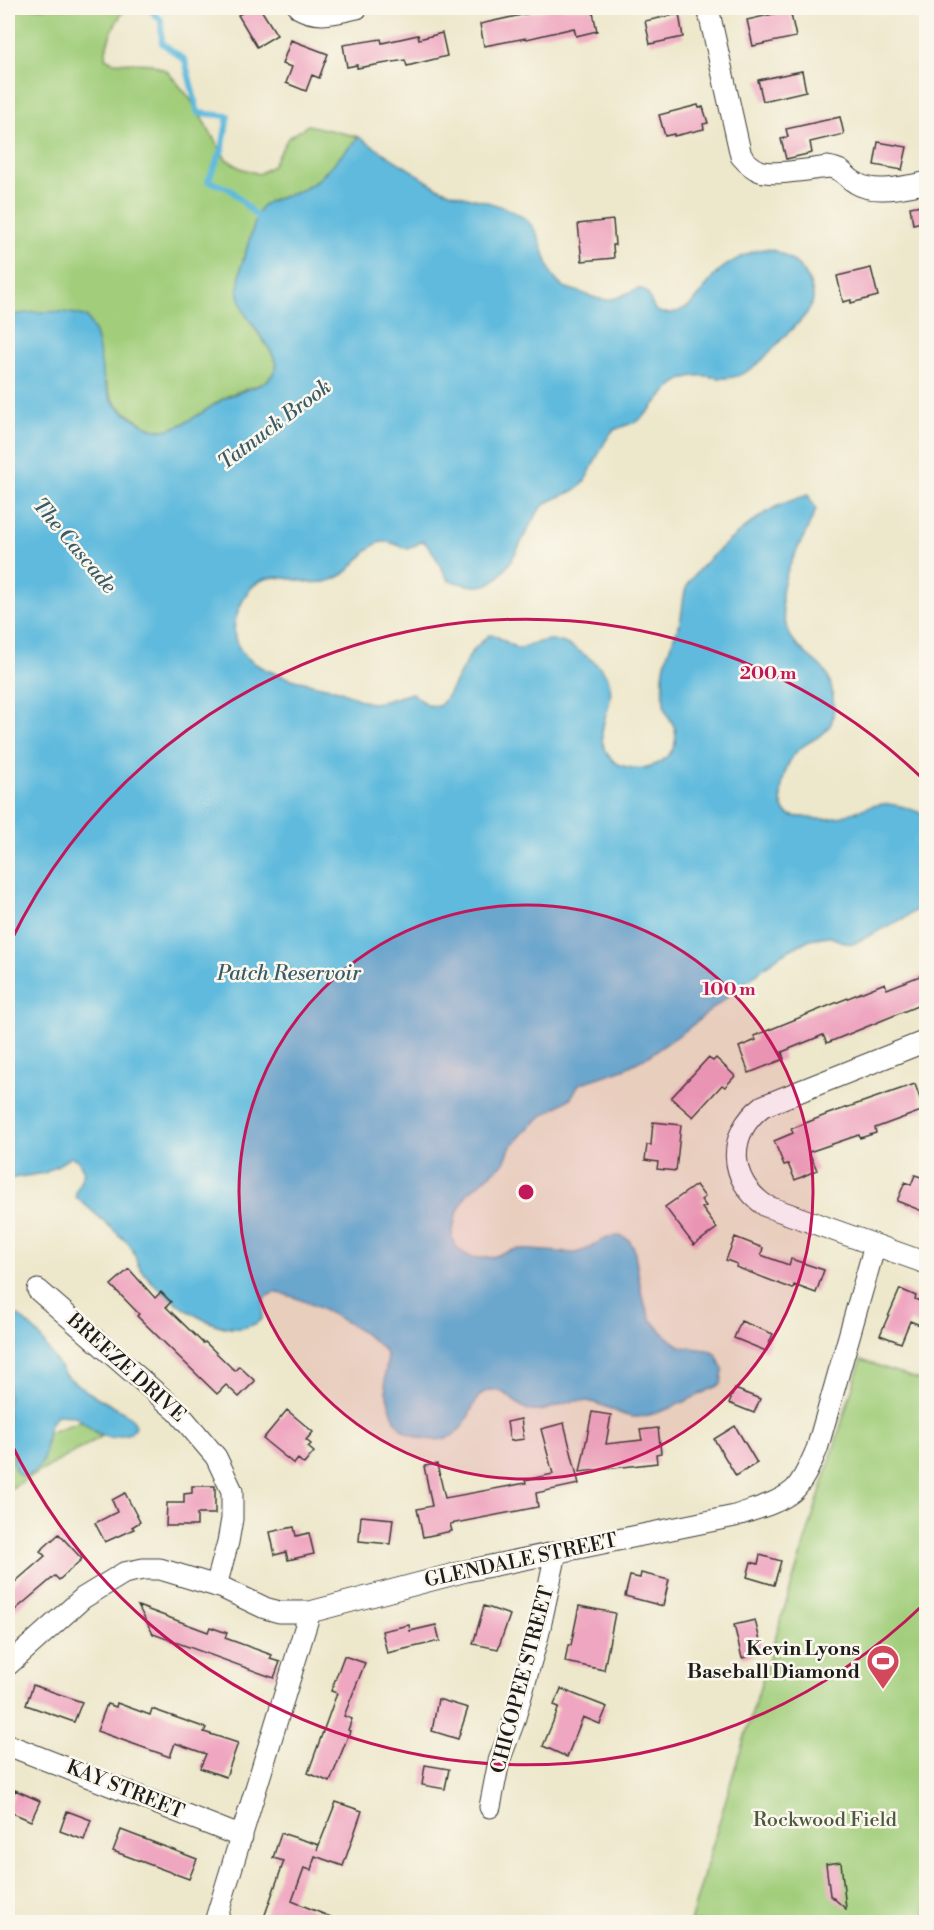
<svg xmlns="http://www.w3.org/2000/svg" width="934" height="1930" viewBox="0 0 934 1930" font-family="'Libre Bodoni',serif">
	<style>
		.green { fill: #a2ce7c; stroke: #5f754c; stroke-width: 1.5 }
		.water { fill: #5fbadd; stroke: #3e6b7c; stroke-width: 1.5 }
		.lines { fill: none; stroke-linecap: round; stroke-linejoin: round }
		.stream { stroke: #5fbadd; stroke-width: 6 }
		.building { fill: #efa6c0 }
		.minor-casing { stroke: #3b3a36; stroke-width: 23 }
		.minor { stroke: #fff; stroke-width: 21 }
		.ring { fill: none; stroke: #c2185b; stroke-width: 3 }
		.labels { text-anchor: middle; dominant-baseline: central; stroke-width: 5; stroke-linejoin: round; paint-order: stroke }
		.street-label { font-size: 20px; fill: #1c1c1c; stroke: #fbf7ec }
		.poi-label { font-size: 20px; font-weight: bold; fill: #1c1c1c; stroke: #fbf7ec; text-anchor: end }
		.park-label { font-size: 20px; fill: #4b5a3e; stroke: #fbf7ec }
		.water-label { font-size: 21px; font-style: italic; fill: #375b69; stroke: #fbf7ec }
		.centre { fill: #c2185b; stroke: #fbf7ec; stroke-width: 3 }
		.ring-label { font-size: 18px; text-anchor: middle; font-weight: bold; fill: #c2185b; stroke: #fbf7ec; stroke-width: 5; stroke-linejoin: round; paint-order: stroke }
	</style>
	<rect width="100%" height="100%" fill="#fbf7ec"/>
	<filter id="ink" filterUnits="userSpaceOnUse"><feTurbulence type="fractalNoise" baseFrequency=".0167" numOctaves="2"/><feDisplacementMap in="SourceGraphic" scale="12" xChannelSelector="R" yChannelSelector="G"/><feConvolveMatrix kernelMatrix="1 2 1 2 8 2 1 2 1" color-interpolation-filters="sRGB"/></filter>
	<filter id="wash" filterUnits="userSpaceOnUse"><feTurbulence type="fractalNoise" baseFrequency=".008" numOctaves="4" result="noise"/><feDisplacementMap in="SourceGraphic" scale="24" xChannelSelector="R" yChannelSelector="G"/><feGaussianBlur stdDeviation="1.35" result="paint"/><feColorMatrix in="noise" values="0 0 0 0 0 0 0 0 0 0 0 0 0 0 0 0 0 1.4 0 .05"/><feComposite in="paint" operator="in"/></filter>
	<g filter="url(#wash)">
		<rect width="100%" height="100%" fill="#ede7cb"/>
		<!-- green -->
		<path class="green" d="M8 8H126C114 23 107 39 105 58L113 62 152 64 167 71 189 97 226 159 240 168 259 174 272 166 288 138 308 125 359 137 317 181 304 189 268 202 244 312 270 350 277 364C270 391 249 384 230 395 211 405 185 428 164 430 153 431 143 424 134 418 117 407 112 402 106 383L8 329Z
			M861 1360 926 1382V1922H690L732 1778Z
			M83 1420 106 1434 8 1490V1448Z"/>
		<!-- water -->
		<path class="water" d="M359 137C377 149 396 161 414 172 421 177 429 183 437 187 465 200 498 200 524 218 548 235 541 274 564 287 568 289 575 290 579 292 586 294 593 298 600 299 618 303 632 287 641 289 657 293 643 319 676 312 695 308 702 289 715 275 725 264 752 249 767 249 775 250 781 253 787 257 802 266 811 279 813 296 814 312 792 328 782 339 767 355 749 378 725 378 709 378 700 372 683 379 664 388 655 408 639 420 635 423 629 424 624 426 621 428 617 428 614 430 605 436 592 470 584 482 574 496 554 495 543 506 525 523 511 583 481 586 471 587 459 582 449 581L431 549 423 541 408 549C401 547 393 542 386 542 370 540 356 566 344 574 340 576 335 579 332 580 305 590 280 567 257 583 246 590 240 605 236 618 221 671 302 681 338 690 347 693 363 703 372 703 383 703 400 696 412 693L427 705 439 706C449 699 463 665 472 652 476 646 483 641 489 635L496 636 518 649C528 646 539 641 549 640 566 639 605 665 609 682 615 701 602 717 602 735 602 749 610 762 623 766 637 770 646 769 658 763 671 756 678 745 675 729 673 722 667 716 665 709 663 700 663 687 663 677 664 659 672 642 679 625 684 612 681 599 687 586 698 564 752 520 774 508 785 502 797 499 808 495L816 509C807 535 784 568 782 593 781 606 785 626 791 637 808 664 830 659 833 698 834 705 834 714 832 721 827 736 809 740 798 750 786 762 782 780 781 796 781 803 783 812 790 815 794 817 800 817 804 817 813 819 826 820 835 818 851 815 867 805 883 804 896 803 916 810 926 816V903L904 918 853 944 846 943 828 936 810 939 780 955 685 1031 647 1057 624 1069 579 1084 571 1098 541 1117 526 1130 510 1148 504 1163 467 1194 456 1215 452 1237 455 1245 462 1252 470 1257 482 1258 492 1257 516 1249 575 1253 585 1250 607 1237 621 1236 629 1240 634 1248 642 1296 650 1318 668 1338 682 1347 708 1350 716 1354 723 1370 721 1384C702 1393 648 1423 628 1416 609 1410 597 1399 576 1401 562 1402 546 1413 532 1411 517 1409 508 1389 492 1390 465 1390 476 1448 426 1439 417 1437 407 1435 401 1428 392 1420 384 1389 385 1377 385 1369 389 1361 386 1354 377 1335 297 1293 276 1293 271 1293 268 1295 264 1298L262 1319C227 1349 161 1296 140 1268 135 1262 136 1253 131 1247 128 1242 122 1238 118 1234 104 1221 90 1209 76 1197V1192L84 1172 78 1160 71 1157 45 1173 13 1178 8 1180V316C32 311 63 309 87 317 90 322 93 328 95 333 102 354 100 381 112 400 117 408 125 413 133 418 140 422 148 428 157 430 176 433 207 409 223 399 243 387 270 391 277 364L270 350 244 312 238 291 241 267 257 215 261 207 268 202 304 189 317 181Z
			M8 1310 19 1316 38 1334 65 1375 88 1392 130 1416 134 1421 135 1427 130 1433 110 1438 97 1433 75 1416 57 1415C54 1419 50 1423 49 1427 44 1442 48 1461 34 1472 17 1483 11 1467 14 1453L8 1448Z"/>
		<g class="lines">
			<!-- stream -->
			<path class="stream" d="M148 8 161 20 162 43 185 60 198 113 228 116 222 150 208 181 230 189 260 220"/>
		</g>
		<g id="blocks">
			<!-- building -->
			<path class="building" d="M250 8H260L277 35 257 47 238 15Z
				M553 8H592L597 31 576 36 574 28 527 39 526 38 484 46 480 24Z
				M790 10 796 37 753 46 747 20Z
				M679 14 683 37 650 44 645 21Z
				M442 33 447 56 407 66 405 60 357 68V65L347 67 343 45 381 39 382 43 418 35 419 39Z
				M291 40 328 54 319 78 312 75 306 91 286 83 292 67 282 64Z
				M802 71 806 91 763 101 758 80Z
				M698 105 699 108 703 107 708 123 703 124 704 129 674 136V134L665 136 659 115Z
				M840 117 844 134 810 142 812 153 786 159 781 139 788 137 786 129Z
				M878 142 907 147 902 170 874 165Z
				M927 204V221L913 224 910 207Z
				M613 220 615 245H613L614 258 582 261 578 224Z
				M871 268 878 296 851 303V300L843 302 837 276Z
				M927 973V1002L827 1043 823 1035 782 1052 784 1059 749 1073 739 1047 756 1040 754 1036 885 983 887 989Z
				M708 1058 713 1061 716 1058 735 1076 725 1087 722 1085 693 1117 671 1098Z
				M915 1084 924 1110 875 1128 876 1133 860 1138 859 1135 809 1152 817 1170 795 1180 788 1164 784 1165 774 1141 793 1133 791 1129 828 1114Z
				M653 1122 681 1125 676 1171 657 1169 658 1162 645 1160 647 1145H651Z
				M915 1175 927 1179V1213L897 1201 905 1182 911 1185Z
				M696 1185 705 1197 701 1200 706 1206 702 1208 717 1228 694 1245 665 1207Z
				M735 1237 763 1248 761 1255 789 1265 791 1259 824 1270 816 1293 794 1285 793 1289 736 1267 737 1264 726 1260Z
				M129 1269 155 1298 161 1292 171 1302 166 1307 203 1343 205 1342 235 1371 239 1366 255 1381 239 1397 226 1385 217 1394 137 1316 139 1314 111 1285Z
				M900 1289 916 1296 915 1299 927 1304V1310L920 1325 910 1321 901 1343 880 1335Z
				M741 1321 773 1334 766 1351 734 1338Z
				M735 1389 760 1399 754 1413 729 1403Z
				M287 1410 313 1432 306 1440 311 1444 308 1447 314 1452 304 1464 298 1459 294 1464 263 1439Z
				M592 1412 611 1415 606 1444 642 1440 640 1430 658 1428 661 1453 656 1454 657 1463 580 1472Z
				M521 1419 524 1439 510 1441 507 1422Z
				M564 1423 579 1484 536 1493 538 1507 450 1524 452 1531 423 1537 417 1509 432 1506 424 1466 437 1464 445 1498 526 1483 525 1480 553 1474 541 1429Z
				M735 1426 757 1463 736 1476 714 1439Z
				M192 1486H215V1514H197V1526H166L167 1503H184V1494L192 1493Z
				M125 1493 140 1522 132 1527 134 1529 105 1542 95 1523 117 1512 112 1500Z
				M361 1516 393 1519 390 1544 359 1541Z
				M294 1527 296 1536 309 1533 314 1554 288 1560 286 1552 275 1555 270 1532Z
				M59 1534 82 1559 59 1580 55 1576 15 1610 8 1602V1588L45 1556 40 1551Z
				M760 1555 781 1561 774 1585 747 1577 751 1562 758 1564Z
				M641 1573 669 1580 663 1606 625 1596 630 1576 640 1578Z
				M138 1606 208 1632 210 1627 227 1633 225 1638 272 1655 270 1659 280 1662 274 1678 153 1634Z
				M484 1606 510 1615 498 1649 473 1644Z
				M579 1606 615 1613 604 1670 565 1662 568 1645H571Z
				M755 1620 763 1653 742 1658 734 1625Z
				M409 1625 410 1631 436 1625 440 1641 387 1653 382 1631Z
				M344 1656 365 1663 344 1716 352 1719 348 1730 350 1731 330 1782 308 1773 337 1693 331 1691Z
				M33 1685 82 1702 74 1722 26 1705Z
				M561 1689 607 1707 600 1724 583 1717 567 1757 543 1746 559 1707 554 1705Z
				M438 1699 468 1708 458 1739 432 1731Z
				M117 1703 150 1715 152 1709 206 1728 204 1732 238 1743 226 1777 200 1768 206 1754 175 1743 170 1757 97 1731 107 1704 116 1707Z
				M425 1765 449 1769 445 1789 422 1785Z
				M15 1790 40 1801 31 1821 8 1811Z
				M336 1802 362 1811 343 1866 315 1856 311 1870 304 1868 292 1901 345 1923H262L284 1861 273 1858 281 1833 319 1845 317 1850Z
				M67 1811 91 1820 84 1840 60 1831Z
				M121 1830 197 1859 189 1879 113 1851Z
				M841 1862 846 1909 830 1895 826 1864Z"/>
		</g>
	</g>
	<g filter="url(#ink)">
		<use href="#blocks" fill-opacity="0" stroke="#3b3a36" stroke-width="1.5"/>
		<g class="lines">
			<defs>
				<path id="minor" d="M299 8C318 19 337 12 357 8
					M708 8 741 156C746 162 752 168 760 171 773 176 812 169 828 167 846 170 843 176 856 183 875 195 905 186 926 183
					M926 1041 763 1106C726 1134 728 1180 766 1206L926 1263
					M38 1290 177 1411 216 1457 232 1491V1519L228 1542 216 1586
					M8 1665 83 1598 124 1573 143 1569H160L223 1588 265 1608 279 1612H310L466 1571 735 1516C754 1509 777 1504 793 1491 804 1481 811 1462 817 1449L875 1245
					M8 1745 242 1837
					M490 1807 499 1761 514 1721 538 1636 556 1553
					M215 1922 310 1612"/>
			</defs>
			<!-- minor casing -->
			<use href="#minor" class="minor-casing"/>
			<!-- minor -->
			<use href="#minor" class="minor"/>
		</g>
	</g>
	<!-- distance rings -->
	<circle cx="526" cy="1192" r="287" fill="#c2185b" fill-opacity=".12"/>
	<g class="ring">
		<circle cx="526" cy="1192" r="287"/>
		<path d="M924 1604A573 573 0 0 1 9 1439M9 945A573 573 0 0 1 924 780"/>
	</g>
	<!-- icons -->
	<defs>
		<symbol id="stadium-pin" viewBox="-11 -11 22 30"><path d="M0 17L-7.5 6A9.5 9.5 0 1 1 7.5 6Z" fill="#d1495b" stroke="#fbf7ec"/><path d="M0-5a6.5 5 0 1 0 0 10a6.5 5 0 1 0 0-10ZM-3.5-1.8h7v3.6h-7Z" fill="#fff"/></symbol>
	</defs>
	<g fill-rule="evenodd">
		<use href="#stadium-pin" x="864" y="1642" width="38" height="52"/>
	</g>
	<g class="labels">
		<!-- street labels -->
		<g class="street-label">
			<text transform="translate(126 1368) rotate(42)">BREEZE DRIVE</text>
			<text transform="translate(521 1561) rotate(-12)">GLENDALE STREET</text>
			<text transform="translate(523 1680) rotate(-75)">CHICOPEE STREET</text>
			<text transform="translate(125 1790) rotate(22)">KAY STREET</text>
		</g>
		<!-- poi labels -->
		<g class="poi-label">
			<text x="860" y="1649">Kevin Lyons<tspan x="860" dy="23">Baseball Diamond</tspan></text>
		</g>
		<!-- park labels -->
		<g class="park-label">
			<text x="825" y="1820">Rockwood Field</text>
		</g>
		<!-- water labels -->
		<g class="water-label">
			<text transform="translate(275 425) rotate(-37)">Tatnuck Brook</text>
			<text transform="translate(74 546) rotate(50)">The Cascade</text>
			<text x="289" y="974">Patch Reservoir</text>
		</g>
	</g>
	<circle cx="526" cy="1192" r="9" class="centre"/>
	<g class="ring-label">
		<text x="768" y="679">200 m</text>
		<text x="729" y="995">100 m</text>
	</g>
	<!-- margin -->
	<rect width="934" height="1930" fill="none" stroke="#fbf7ec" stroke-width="30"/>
</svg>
